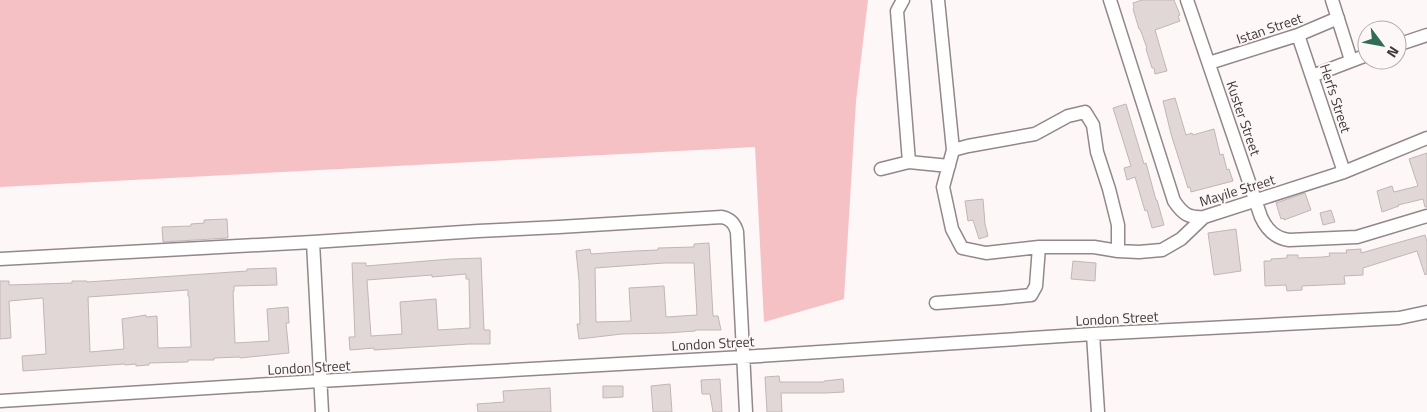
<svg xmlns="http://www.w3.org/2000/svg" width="1427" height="412" viewBox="0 0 1427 412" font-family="'Titillium Web',sans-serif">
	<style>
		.green { fill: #f5c1c4 }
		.building { fill: #e2d7d7; stroke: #c1b6b7; fill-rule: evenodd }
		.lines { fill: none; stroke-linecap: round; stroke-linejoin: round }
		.minor-casing { stroke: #928888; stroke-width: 15 }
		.minor { stroke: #fff; stroke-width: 12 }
		.labels { text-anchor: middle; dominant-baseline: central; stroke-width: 4; stroke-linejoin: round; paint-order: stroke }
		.street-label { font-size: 14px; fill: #3f3a3a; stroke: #fef7f8 }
	</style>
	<rect width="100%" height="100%" fill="#fef7f8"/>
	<!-- green -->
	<path class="green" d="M0 0H868L856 101 844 299 764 322 755 147 0 187Z"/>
	<!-- building -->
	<path class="building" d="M1142 0H1174L1180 15 1178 16 1180 21 1155 30 1167 71 1155 74 1154 68H1152L1146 49 1147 48 1140 29H1139L1133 9 1134 8 1133 3Z
		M1175 98 1186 135 1192 133 1193 135 1214 129 1220 155 1223 154 1227 170 1229 169 1233 181 1191 192 1190 187 1188 188 1171 134 1163 101Z
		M1126 104 1144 164 1146 163 1156 200H1157L1164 225 1152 228 1147 210 1145 211 1135 177 1127 180 1124 168 1131 166 1113 108Z
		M1427 153V207H1425L1423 199 1398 205 1399 206 1382 212 1377 191 1392 186 1394 192 1418 186 1409 159Z
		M1305 193 1311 210 1284 220V218L1281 219 1276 203Z
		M983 199 985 224 988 236 979 239 973 220 968 221 965 201Z
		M1331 210 1335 222 1323 225 1320 213Z
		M227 219 228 238 163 242 162 227 191 226V224L204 223V220Z
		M1236 229 1241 271 1214 275 1208 233Z
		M1425 235 1427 242V274L1425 275 1417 251 1363 268V275L1344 276 1345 284 1302 286V290L1287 291 1286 285 1265 286 1264 261H1271V259L1287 258V255H1298V258L1323 257 1330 256 1329 253H1347L1346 250 1361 249V253Z
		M709 243 713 316H718L721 330H695V331L667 333 622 334 579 339 577 324H580L579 280 576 251 590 249 591 254 634 251 658 250V248L694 247V244ZM664 263H694L697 315 666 317 664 286 629 288 631 321 596 322 595 268Z
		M481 258 484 330H490V344H469L374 350V348L350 350 349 337H355L352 263H366V266L451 259ZM466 274V279H469L470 328 438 330 436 299 400 302 402 334 371 336 367 280 432 275V277Z
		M1073 261 1096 263 1095 281 1071 279Z
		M276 268 277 285 234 286V291H233L235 343 269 341 267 309 288 307 289 323H286L289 353 240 358V357L214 358V360H188V362L149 363V365L136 366V364L125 365V364L23 371 22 356 46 354 43 298 9 301 11 338 0 339V281H9V285L72 283V281H87V282L247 271V269ZM188 290V296H189L191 347 158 348 157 316 146 317V315L122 319 124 349 90 352 88 297Z
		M779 376 780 382H824V381L843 379 844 392 826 393H781L782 412H767L765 377Z
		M720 379 722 412H713L710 394H702L701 380Z
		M670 384 672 412H653L651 386Z
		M603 386H623V397L603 398Z
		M550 388 551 412H478L477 404 504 402 503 391Z"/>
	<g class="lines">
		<defs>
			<path id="minor" d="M903 0 897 11 909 162
				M938 0 953 150 943 187 952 229 962 248 986 253 1039 247H1094L1118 251 1139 252 1162 250 1181 239 1204 217
				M1110 0 1174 201C1183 214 1188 218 1204 217L1344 172 1427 138
				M1187 0 1261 217C1267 230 1275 238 1289 240L1357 237 1427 216
				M1332 0 1351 60
				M1298 35 1344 172
				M1397 45 1427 35
				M1209 63 1298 35 1338 18
				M1312 76 1367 55
				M953 150 968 146 1035 134 1068 116 1085 112 1093 125 1097 152 1109 189 1118 225V251
				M881 169 909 162 949 166
				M313 242 322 412
				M0 259 313 242 478 231 559 227 722 217C731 219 735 224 737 232L746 412
				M936 303 1001 298 1031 295 1036 286 1039 247
				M1093 334 1098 412
				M0 401 320 381 743 357 1093 334 1399 318 1427 312"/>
		</defs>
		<!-- minor casing -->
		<use href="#minor" class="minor-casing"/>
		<!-- minor -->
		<use href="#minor" class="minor"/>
	</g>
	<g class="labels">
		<!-- street labels -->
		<g class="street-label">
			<text transform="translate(1269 28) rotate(-19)">Istan Street</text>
			<text transform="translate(1336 98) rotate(72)">Herfs Street</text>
			<text transform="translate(1244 118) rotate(71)">Kuster Street</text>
			<text transform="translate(1237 190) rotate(-17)">Mayile Street</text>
			<text transform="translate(1117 318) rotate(-3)">London Street</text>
			<text transform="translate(713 343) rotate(-3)">London Street</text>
			<text transform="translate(309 367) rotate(-3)">London Street</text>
		</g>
	</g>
	<!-- north arrow -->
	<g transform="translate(1382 45) rotate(122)"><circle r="24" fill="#fef7f8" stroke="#b2abac"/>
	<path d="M0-4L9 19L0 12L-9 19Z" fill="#306c58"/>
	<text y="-8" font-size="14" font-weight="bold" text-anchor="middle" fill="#3f3a3a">N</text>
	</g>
</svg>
